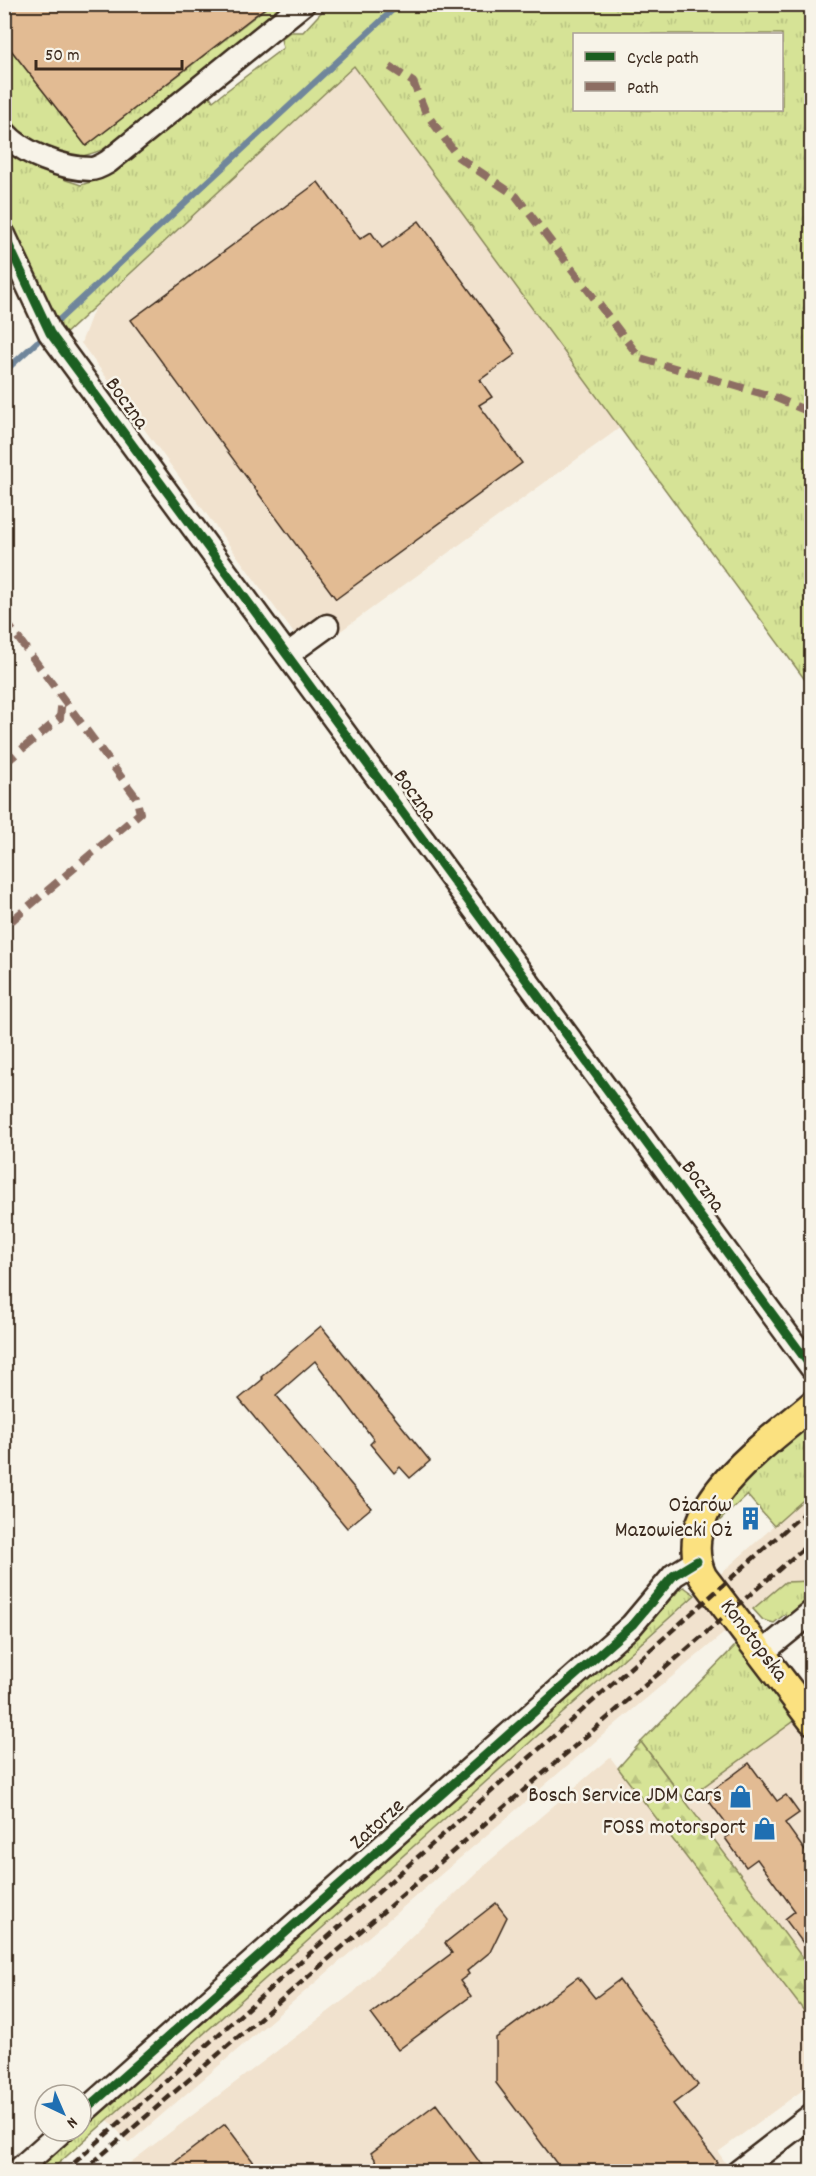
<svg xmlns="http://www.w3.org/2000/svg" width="816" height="2176" viewBox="0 0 816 2176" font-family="Dekko,sans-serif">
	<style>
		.built { fill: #f1e2ce }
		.grass { fill: url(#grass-tufts); stroke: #88865a; stroke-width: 1.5; fill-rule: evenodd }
		.forest { fill: url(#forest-firs); stroke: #88865a; stroke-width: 1.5 }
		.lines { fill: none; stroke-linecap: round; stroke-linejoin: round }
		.stream { stroke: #6f869b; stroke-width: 6 }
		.building { fill: #e2bb93; stroke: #3b2a1e; stroke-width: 1.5 }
		.minor-casing { stroke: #3b2a1e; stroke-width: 27 }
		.major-casing { stroke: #3b2a1e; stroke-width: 32 }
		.minor { stroke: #f7f3e8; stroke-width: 22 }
		.major { stroke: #fbe180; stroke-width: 27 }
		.rail { stroke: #3b2a1e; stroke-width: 4.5; stroke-dasharray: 9 4.5; stroke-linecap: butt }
		.quiet { stroke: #8d6e63; stroke-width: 8; stroke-dasharray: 15 8; stroke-linecap: butt }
		.cycleway-casing { stroke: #f7f3e8; stroke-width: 13 }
		.cycleway { stroke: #1b5e20; stroke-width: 9 }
		.labels { text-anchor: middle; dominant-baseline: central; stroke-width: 5; stroke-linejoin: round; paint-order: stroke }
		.street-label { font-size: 22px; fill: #3b2a1e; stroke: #f7f3e8 }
		.poi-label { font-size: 22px; fill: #3b2a1e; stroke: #f7f3e8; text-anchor: end }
	</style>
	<defs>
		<pattern id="grass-tufts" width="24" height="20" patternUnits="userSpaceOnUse" patternTransform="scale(1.5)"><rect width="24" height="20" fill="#d6e396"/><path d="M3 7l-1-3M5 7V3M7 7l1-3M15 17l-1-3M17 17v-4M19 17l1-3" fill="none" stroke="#b9c381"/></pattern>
		<pattern id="forest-firs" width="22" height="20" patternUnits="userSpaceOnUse" patternTransform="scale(1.5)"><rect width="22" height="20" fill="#d6e396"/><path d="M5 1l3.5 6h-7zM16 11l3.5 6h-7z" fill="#b9c381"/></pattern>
	</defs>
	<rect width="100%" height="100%" fill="#f7f3e8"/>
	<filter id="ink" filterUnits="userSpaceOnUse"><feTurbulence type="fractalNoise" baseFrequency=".0167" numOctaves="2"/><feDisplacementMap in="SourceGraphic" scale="12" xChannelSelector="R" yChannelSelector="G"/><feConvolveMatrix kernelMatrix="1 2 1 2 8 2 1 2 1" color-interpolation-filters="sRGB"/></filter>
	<g filter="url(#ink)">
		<!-- built -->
		<path class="built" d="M354 66 621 427 309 654 81 343 94 309Z
			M811 1493V1581L785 1582 618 1722 129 2143 108 2120Z
			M797 1719 811 1738V1969L685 1800Z
			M610 1757 811 2020V2084L718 2152 727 2165 718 2171 118 2172 353 1993 486 1864Z"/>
		<!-- grass -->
		<path class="grass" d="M270 5H290L105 149C97 151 86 157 78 156 48 155 24 137 5 118L4 41 86 146Z
			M328 5H811V688L354 66 63 336 35 290 5 206V148L66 180 81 185 100 179 206 97 210 96 213 101 283 48 281 39 290 32H303ZM574 34H782V110H574Z
			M811 1421V1493L774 1526 747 1495 714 1526C735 1483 776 1451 811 1421Z
			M811 1581V1600L789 1619 785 1614 774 1623 763 1620 753 1609 785 1582Z
			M684 1587 695 1595 50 2171 35 2172 619 1653C629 1643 678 1589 684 1587Z
			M739 1642 797 1719 685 1800 641 1742Z"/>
		<!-- forest -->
		<path class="forest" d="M641 1742 811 1969V2020L618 1768Z"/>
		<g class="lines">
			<!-- stream -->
			<path class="stream" d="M60 319 399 4
				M4 372 37 342"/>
		</g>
		<!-- building -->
		<path class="building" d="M4 4H270L86 146 4 41Z
			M318 182 360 239 371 232 382 248 419 221 516 354 480 380 492 397 479 405 522 463 336 599 131 320Z
			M321 1326 430 1461 410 1478 400 1467 394 1473 370 1444 374 1440 315 1361 276 1395 371 1508 347 1528 239 1399 263 1379 261 1377Z
			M749 1763 777 1801 786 1795 799 1813 785 1823 805 1851 812 1846V1955L785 1919 795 1911 757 1859 746 1867 725 1838 733 1833 705 1796Z
			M496 1903 507 1917 490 1952 467 1971 469 1974 460 1981 471 1996 398 2050 371 2014 452 1953 445 1943Z
			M578 1977 595 1998 619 1980 698 2085 673 2104 717 2162 704 2172H563L496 2083V2038Z
			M436 2104 487 2172H364L377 2162 371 2153Z
			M225 2124 261 2172H162Z"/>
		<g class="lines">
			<defs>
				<path id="minor" d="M4 132C21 153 64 169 91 169 96 169 103 165 108 162L303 4
					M4 235 50 333 812 1368
					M287 655 327 626
					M762 1653 812 1612
					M81 2114 632 1625 674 1575 697 1561
					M16 2172 62 2131
					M738 2172 812 2115"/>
				<path id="major" d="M812 1405C768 1443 669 1508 703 1577L812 1720"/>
			</defs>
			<!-- minor casing -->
			<use href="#minor" class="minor-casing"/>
			<!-- major casing -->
			<use href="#major" class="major-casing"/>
			<!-- minor -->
			<use href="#minor" class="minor"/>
			<!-- major -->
			<use href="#major" class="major"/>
			<!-- rail -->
			<path class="rail" d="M803 1533 812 1525
				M64 2172 812 1506
				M82 2172 812 1541"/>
			<!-- quiet -->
			<path class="quiet" d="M390 67 413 82 426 113 458 157 516 196 640 358 774 397 812 413
				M4 619 136 797 140 813 4 927
				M4 764 60 718 62 698"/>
			<defs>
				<path id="cycleway" d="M4 235 50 333 812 1368
					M81 2114 632 1625 674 1575 697 1561"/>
			</defs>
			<!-- cycleway casing -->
			<use href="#cycleway" class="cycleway-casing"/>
			<!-- cycleway -->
			<use href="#cycleway" class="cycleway"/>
		</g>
	</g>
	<!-- icons -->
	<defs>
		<symbol id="building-bare" viewBox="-9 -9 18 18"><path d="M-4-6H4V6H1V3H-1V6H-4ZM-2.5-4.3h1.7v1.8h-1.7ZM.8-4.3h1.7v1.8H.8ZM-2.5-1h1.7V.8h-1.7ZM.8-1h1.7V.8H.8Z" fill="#1f6fb2" stroke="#f7f3e8" stroke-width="2.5" paint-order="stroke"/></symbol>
		<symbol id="shop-bare" viewBox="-9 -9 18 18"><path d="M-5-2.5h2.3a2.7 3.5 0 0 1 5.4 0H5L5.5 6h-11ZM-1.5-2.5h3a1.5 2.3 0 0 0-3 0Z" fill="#1f6fb2" stroke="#f7f3e8" stroke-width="2.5" paint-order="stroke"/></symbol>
	</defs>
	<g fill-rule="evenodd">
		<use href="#building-bare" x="734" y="1502" width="33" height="33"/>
		<use href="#shop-bare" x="724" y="1780" width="33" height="33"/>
		<use href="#shop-bare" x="748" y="1812" width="33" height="33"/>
	</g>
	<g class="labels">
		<!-- street labels -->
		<g class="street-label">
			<text transform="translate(126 404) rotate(54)">Boczna</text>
			<text transform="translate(414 796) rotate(54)">Boczna</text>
			<text transform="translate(702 1187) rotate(54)">Boczna</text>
			<text transform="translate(753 1641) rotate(53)">Konotopska</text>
			<text transform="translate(378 1825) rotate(-42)">Zatorze</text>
		</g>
		<!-- poi labels -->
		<g class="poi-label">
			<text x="732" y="1506">Ożarów<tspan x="732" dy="25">Mazowiecki Oż</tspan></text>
			<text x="722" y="1796">Bosch Service JDM Cars</text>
			<text x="746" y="1828">FOSS motorsport</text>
		</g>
	</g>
	<!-- margin -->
	<rect width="816" height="2176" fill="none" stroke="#f7f3e8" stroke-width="24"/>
	<rect x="12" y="12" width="792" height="2152" fill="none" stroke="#3b2a1e" stroke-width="2" filter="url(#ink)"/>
	<!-- legend -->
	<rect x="573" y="33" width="210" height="78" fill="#f7f3e8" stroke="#aca397" stroke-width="1.5"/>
	<rect x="585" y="52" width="30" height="9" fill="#1b5e20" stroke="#aca397" stroke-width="1.5"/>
	<text x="627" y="63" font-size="18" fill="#3b2a1e">Cycle path</text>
	<rect x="585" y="82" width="30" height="9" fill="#8d6e63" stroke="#aca397" stroke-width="1.5"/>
	<text x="627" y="93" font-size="18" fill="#3b2a1e">Path</text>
	<!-- north arrow -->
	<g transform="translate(63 2113) rotate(136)"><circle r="28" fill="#f7f3e8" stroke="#aca397" stroke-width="1.5"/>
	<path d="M0-4.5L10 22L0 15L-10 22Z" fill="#1f6fb2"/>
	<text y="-9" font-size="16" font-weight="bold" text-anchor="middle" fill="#3b2a1e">N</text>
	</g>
	<!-- scale -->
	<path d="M36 60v9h146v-9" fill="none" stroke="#3b2a1e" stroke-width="3"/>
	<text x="45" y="60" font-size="18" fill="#3b2a1e" stroke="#f7f3e8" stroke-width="4.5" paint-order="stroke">50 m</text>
</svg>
